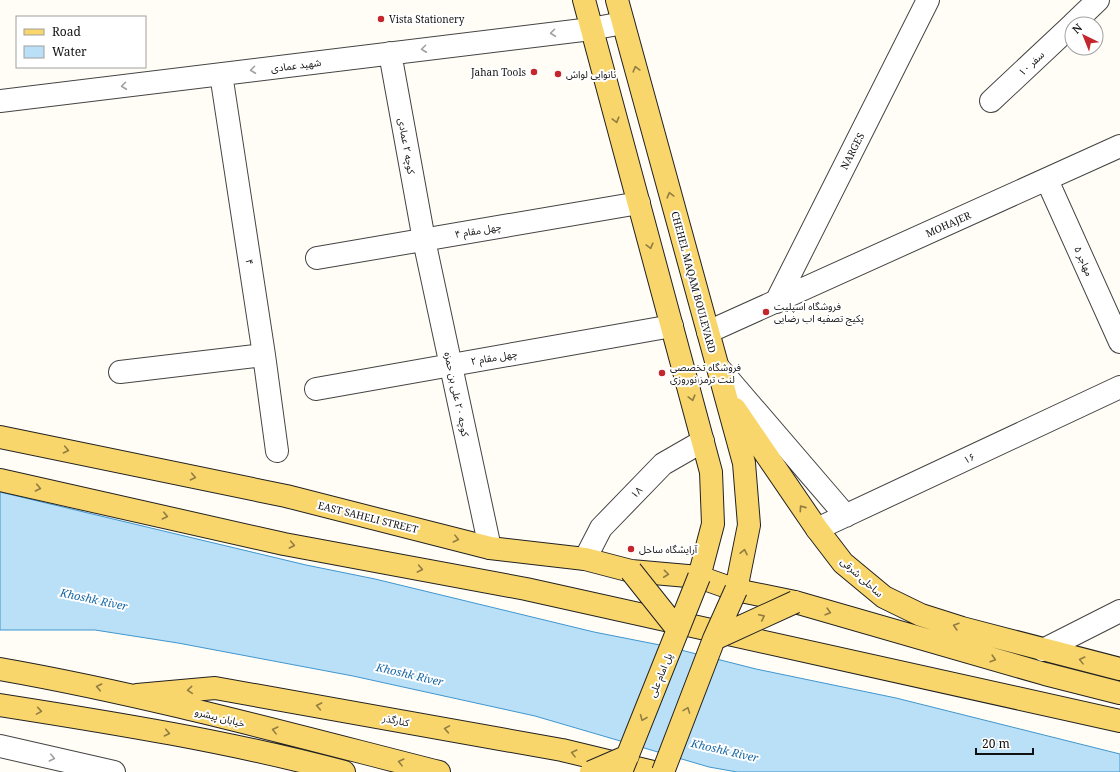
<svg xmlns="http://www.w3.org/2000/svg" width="1120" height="772" viewBox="0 0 1120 772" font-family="'Noto Serif','Noto Sans Arabic',serif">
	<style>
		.water { fill: #b9e0f7; stroke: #3f96cf }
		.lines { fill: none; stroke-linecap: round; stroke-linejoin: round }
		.minor-casing { stroke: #444; stroke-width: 24 }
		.major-casing { stroke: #222; stroke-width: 24 }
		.minor { stroke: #fff; stroke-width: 22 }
		.major { stroke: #f9d66b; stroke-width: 22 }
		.major-bridge-casing { stroke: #222; stroke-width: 24; stroke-linecap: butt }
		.major-bridge { stroke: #f9d66b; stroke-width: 22 }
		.oneway { stroke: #a0a0a0 }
		.oneway2 { stroke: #917d42 }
		.poi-dot { fill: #c4262e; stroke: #fff; stroke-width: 1.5 }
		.labels { text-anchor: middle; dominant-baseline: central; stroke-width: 4; stroke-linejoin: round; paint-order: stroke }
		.poi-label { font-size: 10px; fill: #111; stroke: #fff; text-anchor: start }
		.street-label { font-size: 10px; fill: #111; stroke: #fff }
		.water-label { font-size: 11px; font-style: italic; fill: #1768a6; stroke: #fff }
	</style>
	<rect width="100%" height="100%" fill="#fffdf5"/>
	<!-- water -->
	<path class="water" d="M0 492 306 565 375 579 594 632 665 646 756 669 896 698 1120 754V772H737L709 767 535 716 353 676 178 643 95 630H0Z"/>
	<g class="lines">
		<defs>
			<path id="minor" d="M1073 24 1098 0
				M390 53 424 240 490 548
				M221 74 264 355 277 451
				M0 101 591 29 623 23
				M991 101 1072 25
				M1047 180 1120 342
				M317 258 639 203
				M776 302 928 0
				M708 332 1120 146
				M718 367 846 516
				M120 372 264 355
				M316 389 672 326
				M817 529 1120 387
				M585 559 601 528 663 464 703 441
				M1043 650 1120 611
				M0 746 114 772"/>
			<path id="major" d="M584 0 711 472 713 524 699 577
				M617 0 744 463 749 525 736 590
				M735 409 817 529 843 563 884 597 921 615 962 628 1120 669
				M0 437 286 496 490 548 585 559 631 571 699 577 736 590 795 602 1045 674 1120 693
				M0 480 284 544 526 589 1120 721
				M0 669C148 695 293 735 439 772
				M137 695 215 688 562 750 653 772
				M0 705C115 723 232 742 344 772"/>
		</defs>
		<!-- minor casing -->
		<use href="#minor" class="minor-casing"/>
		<!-- major casing -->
		<use href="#major" class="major-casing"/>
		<!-- minor -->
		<use href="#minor" class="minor"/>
		<!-- major -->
		<use href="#major" class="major"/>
		<defs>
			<path id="major-bridge" d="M631 571 678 630
				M714 639 795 602
				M591 772 628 756
				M621 772 699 577
				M663 772 714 639 736 590"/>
		</defs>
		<!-- major-bridge casing -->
		<use href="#major-bridge" class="major-bridge-casing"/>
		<!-- major-bridge -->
		<use href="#major-bridge" class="major-bridge"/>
	</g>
	<!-- one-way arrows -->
	<defs><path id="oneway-chevron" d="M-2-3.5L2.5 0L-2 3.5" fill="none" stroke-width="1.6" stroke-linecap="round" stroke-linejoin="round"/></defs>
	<g class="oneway">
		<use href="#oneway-chevron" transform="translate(553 33) rotate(173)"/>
		<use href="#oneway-chevron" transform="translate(424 49) rotate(173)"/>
		<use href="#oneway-chevron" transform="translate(253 70) rotate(173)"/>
		<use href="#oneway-chevron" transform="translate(124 86) rotate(173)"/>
		<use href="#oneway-chevron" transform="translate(52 758) rotate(13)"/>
	</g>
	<g class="oneway2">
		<use href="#oneway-chevron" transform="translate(636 69) rotate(-105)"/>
		<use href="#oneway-chevron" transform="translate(616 120) rotate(75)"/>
		<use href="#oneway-chevron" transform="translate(670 195) rotate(-105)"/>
		<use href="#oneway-chevron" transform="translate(650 246) rotate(75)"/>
		<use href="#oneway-chevron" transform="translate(692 398) rotate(75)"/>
		<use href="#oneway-chevron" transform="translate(66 450) rotate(12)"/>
		<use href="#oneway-chevron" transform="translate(193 477) rotate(12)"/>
		<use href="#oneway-chevron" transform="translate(38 488) rotate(12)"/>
		<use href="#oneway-chevron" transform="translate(802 508) rotate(-125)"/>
		<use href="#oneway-chevron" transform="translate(165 516) rotate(13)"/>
		<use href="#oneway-chevron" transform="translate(456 539) rotate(14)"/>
		<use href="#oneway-chevron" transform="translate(292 545) rotate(11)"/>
		<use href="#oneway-chevron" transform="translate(744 552) rotate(-78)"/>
		<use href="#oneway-chevron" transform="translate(420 569) rotate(11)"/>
		<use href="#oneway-chevron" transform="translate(666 574) rotate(6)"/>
		<use href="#oneway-chevron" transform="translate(828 612) rotate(16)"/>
		<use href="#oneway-chevron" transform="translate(762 617) rotate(-25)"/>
		<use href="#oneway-chevron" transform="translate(956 626) rotate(-163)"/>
		<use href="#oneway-chevron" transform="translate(993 659) rotate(17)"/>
		<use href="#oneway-chevron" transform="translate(1082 660) rotate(-166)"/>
		<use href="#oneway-chevron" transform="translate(99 687) rotate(-168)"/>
		<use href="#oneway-chevron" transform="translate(190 690) rotate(175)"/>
		<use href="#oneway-chevron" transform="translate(319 706) rotate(-169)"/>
		<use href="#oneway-chevron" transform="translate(687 710) rotate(-69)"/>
		<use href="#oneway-chevron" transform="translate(39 711) rotate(9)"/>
		<use href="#oneway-chevron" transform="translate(643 718) rotate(112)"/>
		<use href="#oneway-chevron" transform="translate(447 729) rotate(-170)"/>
		<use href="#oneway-chevron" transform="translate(275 730) rotate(-166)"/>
		<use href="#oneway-chevron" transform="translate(167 733) rotate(12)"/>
		<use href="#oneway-chevron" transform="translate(574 753) rotate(-166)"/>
		<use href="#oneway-chevron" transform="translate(401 762) rotate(-166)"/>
	</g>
	<!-- markers -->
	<g class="poi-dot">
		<circle cx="381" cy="19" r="4"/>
		<circle cx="534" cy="72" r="4"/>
		<circle cx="558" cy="74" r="4"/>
		<circle cx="766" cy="312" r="4"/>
		<circle cx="662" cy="373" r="4"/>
		<circle cx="631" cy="549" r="4"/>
	</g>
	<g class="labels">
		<!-- poi labels -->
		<g class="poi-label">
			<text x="389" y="19">Vista Stationery</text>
			<text x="526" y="72" text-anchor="end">Jahan Tools</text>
			<text x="566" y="74">نانوایی لواش</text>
			<text x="774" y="306">فروشگاه اسپلیت<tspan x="774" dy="12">پکیج تصفیه اب رضایی</tspan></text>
			<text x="670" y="367">فروشگاه تخصصی<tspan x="670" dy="12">لنت ترمز نوروزی</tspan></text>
			<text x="639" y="549">آرایشگاه ساحل</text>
		</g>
		<!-- street labels -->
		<g class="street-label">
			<text transform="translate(1031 63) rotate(-43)">۱۰ سفر</text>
			<text transform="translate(296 65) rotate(-7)">شهید عمادی</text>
			<text transform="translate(407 146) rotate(80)">کوچه ۲ عمادی</text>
			<text transform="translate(852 151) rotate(-63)">NARGES</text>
			<text transform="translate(948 224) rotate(-24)">MOHAJER</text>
			<text transform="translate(478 230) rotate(-10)">چهل مقام ۴</text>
			<text transform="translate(1084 261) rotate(66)">۵ مهاجر</text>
			<text transform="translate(250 262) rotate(81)">۴</text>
			<text transform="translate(694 282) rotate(75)">CHEHEL MAQAM BOULEVARD</text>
			<text transform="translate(494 357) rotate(-10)">چهل مقام ۲</text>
			<text transform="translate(457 394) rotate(78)">کوچه ۲۰ علی بن حمزه</text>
			<text transform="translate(969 458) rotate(-25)">۱۶</text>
			<text transform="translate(636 492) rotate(-46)">۱۸</text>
			<text transform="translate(368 517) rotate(14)">EAST SAHELI STREET</text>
			<text transform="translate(862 577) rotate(42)">ساحلی شرقی</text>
			<text transform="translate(660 675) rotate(-68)">پل امام علی</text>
			<text transform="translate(220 717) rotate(14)">خیابان پیشرو</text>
			<text transform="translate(396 720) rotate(11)">کنارگذر</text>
		</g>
		<!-- water labels -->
		<g class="water-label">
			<text transform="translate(94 599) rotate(12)">Khoshk River</text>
			<text transform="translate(410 674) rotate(13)">Khoshk River</text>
			<text transform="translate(725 750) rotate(13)">Khoshk River</text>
		</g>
	</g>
	<!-- legend -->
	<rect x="16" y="16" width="130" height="52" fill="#ffffff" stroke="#a0a0a0"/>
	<rect x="24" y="29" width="20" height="6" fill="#f9d66b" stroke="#a0a0a0"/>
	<text x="52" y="36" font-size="12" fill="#111111">Road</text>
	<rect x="24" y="46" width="20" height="12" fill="#b9e0f7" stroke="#a0a0a0"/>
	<text x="52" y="56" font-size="12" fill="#111111">Water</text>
	<!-- north arrow -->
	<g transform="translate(1084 36) rotate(317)"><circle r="19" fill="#ffffff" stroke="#a0a0a0"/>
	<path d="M0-3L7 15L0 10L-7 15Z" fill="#c4262e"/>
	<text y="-6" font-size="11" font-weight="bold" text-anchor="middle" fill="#111111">N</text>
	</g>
	<!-- scale -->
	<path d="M976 748v6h57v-6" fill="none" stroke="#111111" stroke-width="2"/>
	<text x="982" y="748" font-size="12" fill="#111111" stroke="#ffffff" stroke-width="3" paint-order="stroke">20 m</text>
</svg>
